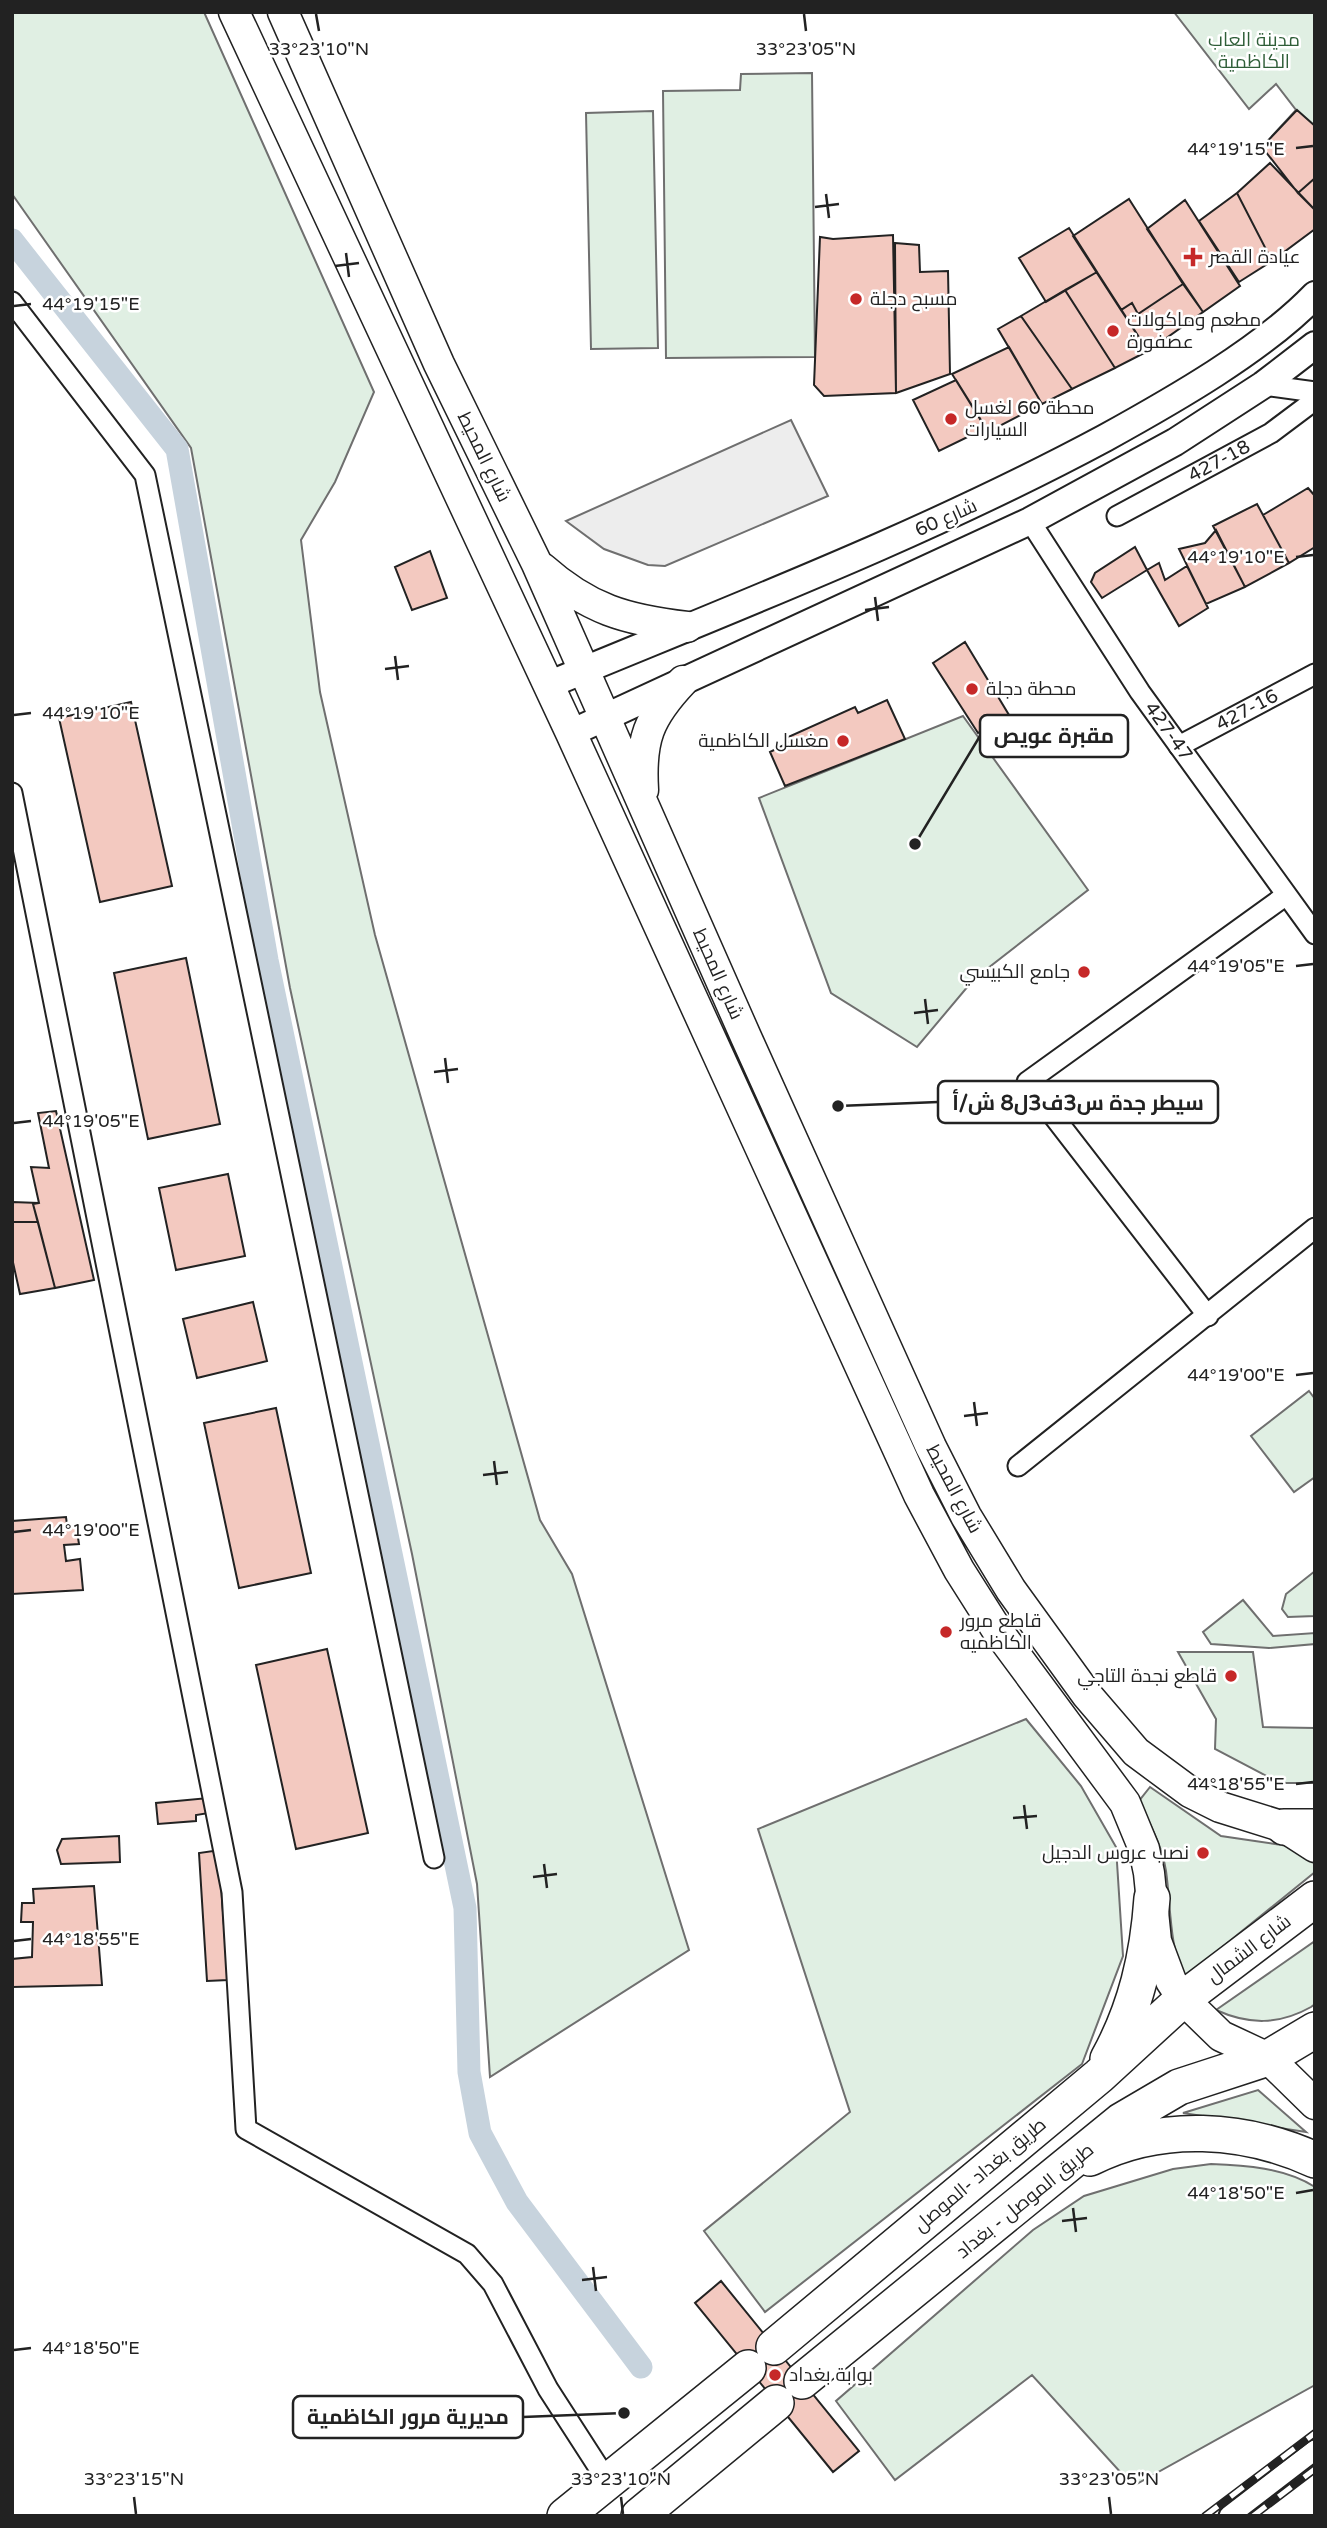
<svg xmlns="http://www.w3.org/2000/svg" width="1327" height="2528" viewBox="0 0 1327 2528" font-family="'Varela Round',Cairo,sans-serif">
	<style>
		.green { fill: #e0efe3; stroke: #6f6f6f; stroke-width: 2 }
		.parking { fill: #ededed; stroke: #6f6f6f; stroke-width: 2 }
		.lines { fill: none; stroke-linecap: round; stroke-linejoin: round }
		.canal { stroke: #c7d3dd; stroke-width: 23 }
		.building { fill: #f3c9c0; stroke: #222; stroke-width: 2 }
		.street-casing { stroke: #222; stroke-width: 23 }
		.secondary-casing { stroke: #222; stroke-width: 30 }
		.primary-casing { stroke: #222; stroke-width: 33 }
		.highway-casing { stroke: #222; stroke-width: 38 }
		.street { stroke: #fff; stroke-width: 19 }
		.secondary { stroke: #fff; stroke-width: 26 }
		.primary { stroke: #fff; stroke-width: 30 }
		.highway { stroke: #fff; stroke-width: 35 }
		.rail-casing { stroke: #222; stroke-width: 8 }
		.rail { stroke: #fff; stroke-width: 5; stroke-dasharray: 16; stroke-linecap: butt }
		.ticks { fill: none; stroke: #222; stroke-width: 2.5 }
		.poi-dot { fill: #c62828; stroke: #fff; stroke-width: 2.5 }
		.labels { text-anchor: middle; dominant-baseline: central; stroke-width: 5; stroke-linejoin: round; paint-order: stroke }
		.park-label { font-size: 19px; fill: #2f5e38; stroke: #fff }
		.poi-label { font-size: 19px; fill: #222; stroke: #fff; text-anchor: start }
		.street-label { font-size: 19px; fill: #222; stroke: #fff }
		.ticks-label { font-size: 18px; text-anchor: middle; fill: #222; stroke: #fff; stroke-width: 5; stroke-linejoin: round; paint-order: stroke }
		.leader { fill: none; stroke: #222; stroke-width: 2.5 }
		.callout-dot { fill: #222; stroke: #fff; stroke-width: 2.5 }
		.callout { fill: #fff; stroke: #222; stroke-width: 2.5 }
		.callout-label { font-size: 21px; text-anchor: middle; font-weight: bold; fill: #222 }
	</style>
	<rect width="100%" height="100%" fill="#fff"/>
	<!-- green -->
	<path class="green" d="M12 12H204L374 392 335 482 301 540 320 692 375 935 540 1520 572 1574 689 1950 490 2077 477 1884 412 1554 290 988 191 448 12 194Z
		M1174 12H1315V178L1262 147 1296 110 1276 84 1249 109Z
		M812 73 815 357 666 358 663 91 740 90 741 74Z
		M653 111 658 348 591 349 586 113Z
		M963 716 1088 890 974 979 917 1047 831 993 759 798Z
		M1309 1391 1315 1399V1477L1294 1492 1251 1436Z
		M1315 1571V1616L1288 1617 1282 1609 1286 1594Z
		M1243 1600 1273 1636 1315 1633V1644L1269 1648 1211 1644 1203 1632Z
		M1178 1652H1253L1263 1727 1315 1728V1783H1280L1215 1749 1216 1719Z
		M1026 1719 1081 1786 1116 1847 1123 1956 1082 2064 765 2312 704 2231 850 2112 758 1829Z
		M1150 1787 1221 1836 1288 1846 1315 1860V1872L1184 1978C1169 1944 1171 1907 1166 1871 1162 1846 1150 1824 1139 1801Z
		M1315 1941V2004L1311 2007C1279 2025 1249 2025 1216 2010Z
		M1258 2090 1306 2132 1183 2113Z
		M1211 2164C1245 2165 1285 2168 1315 2187V2385L1133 2486 1032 2375 895 2480 836 2401 1033 2230 1084 2196 1173 2169Z"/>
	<!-- parking -->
	<path class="parking" d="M791 420 828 496 665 566 648 565 604 549 566 521Z"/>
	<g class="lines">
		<!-- canal -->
		<path class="canal" d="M12 240 177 449 267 960 465 1908 469 2072 480 2133 517 2202 641 2367"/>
	</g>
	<!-- building -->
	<path class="building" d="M1297 110 1315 126V178L1298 193 1262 147Z
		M1270 163 1315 210V229L1272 261 1237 193Z
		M1315 178V210L1298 193Z
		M1237 193 1272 261 1239 282 1199 221Z
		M1129 199 1183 284 1138 314 1132 303 1121 310 1073 236Z
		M1185 200 1240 286 1203 312 1147 229Z
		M1069 228 1097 272 1046 302 1019 258Z
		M893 235 896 393 824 396 814 385 820 237 833 239Z
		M895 243 919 245 920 272 948 271 950 374 896 393Z
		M1097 272 1148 351 1115 368 1065 290Z
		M1183 284 1203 312 1148 351 1121 310 1132 303 1138 314Z
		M1065 290 1115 368 1072 389 1021 316Z
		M1021 316 1072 389 1042 404 998 329Z
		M1009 347 1042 404 988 432 952 374Z
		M956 380 986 428 939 451 913 400Z
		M1308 488 1315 496V547L1289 563 1263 515Z
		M1257 504 1289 563 1245 587 1213 526Z
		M1216 530 1245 587 1206 604 1179 549 1205 543Z
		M1135 547 1147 570 1102 598 1091 582 1095 573Z
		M430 551 447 598 412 610 395 567Z
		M1159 563 1165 580 1187 566 1208 608 1179 626 1147 570Z
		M965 642 1009 715 978 733 933 663Z
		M887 700 905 739 785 786 770 752 788 743 786 738 855 707 858 713Z
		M131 702 172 886 100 902 59 718Z
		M186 958 220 1124 148 1139 114 973Z
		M56 1111 94 1280 55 1288 33 1204 39 1203 31 1167 49 1168 38 1113Z
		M228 1174 245 1256 176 1270 159 1188Z
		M12 1202 39 1203 33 1204 38 1222H12Z
		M12 1222H38L55 1288 20 1294 12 1258Z
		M253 1302 267 1361 197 1378 183 1319Z
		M276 1408 311 1573 239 1588 204 1423Z
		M66 1517 67 1525H76L79 1544 64 1545 66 1561 80 1559 83 1590 12 1594V1521Z
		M327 1649 368 1833 296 1849 256 1665Z
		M208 1798 209 1813 196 1815V1821L158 1824 156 1803Z
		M119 1836 120 1862 61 1864 57 1850 62 1839Z
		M213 1851 219 1858 228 1980 207 1981 199 1853Z
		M94 1886 102 1985 12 1987V1959L32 1957 33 1922H21L22 1903H34L33 1889Z
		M721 2281 859 2451 833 2472 695 2303Z"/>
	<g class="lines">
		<defs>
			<g id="street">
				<path d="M12 302 145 475 434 1858"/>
				<path d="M1263 385 1315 392"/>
				<path id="s1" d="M1117 516 1271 433 1315 400"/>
				<path id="s2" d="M1030 521 1140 692 1315 934"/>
				<path id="s3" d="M1179 746 1315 674"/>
				<path d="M12 793 232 1892 246 2129 467 2254 493 2284 548 2389 608 2482"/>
				<path d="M1208 1316 1027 1082 1285 896"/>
				<path d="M1018 1466 1315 1228"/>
				<path d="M1229 2516 1315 2450"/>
			</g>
			<path id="secondary" d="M548 685C736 607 926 534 1105 438 1172 401 1262 350 1315 295
				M571 733 1030 521 1175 442 1263 385 1315 345"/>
			<path id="primary" d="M234 12 571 733 919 1495 959 1570 997 1630 1125 1803 1144 1849 1149 1873 1156 1941 1171 1981 1183 1999 1221 2036 1268 2058 1315 2104
				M283 12 439 364 537 564 746 1037 931 1447 966 1516 1011 1590 1087 1695 1136 1752 1190 1792 1220 1807 1284 1827 1315 1847
				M542 568C588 609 626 620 687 627
				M643 790C640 740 648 718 683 681"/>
			<path id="highway" d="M1284 1827H1315
				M1108 2059C1136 2008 1148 1956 1152 1898
				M1090 2158C1161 2122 1245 2128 1315 2160
				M774 2347 1099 2076 1183 1999 1315 1899
				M802 2381 1121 2121 1179 2087 1268 2058 1315 2030
				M565 2516 748 2368
				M639 2516 776 2403"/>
		</defs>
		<!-- street casing -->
		<use href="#street" class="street-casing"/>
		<!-- secondary casing -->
		<use href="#secondary" class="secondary-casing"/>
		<!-- primary casing -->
		<use href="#primary" class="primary-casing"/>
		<!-- highway casing -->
		<use href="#highway" class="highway-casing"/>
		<!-- street -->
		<use href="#street" class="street"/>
		<!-- secondary -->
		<use href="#secondary" class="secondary"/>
		<!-- primary -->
		<use href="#primary" class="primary"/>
		<!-- highway -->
		<use href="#highway" class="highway"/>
		<defs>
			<path id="rail" d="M1205 2516 1315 2433
				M1253 2516 1315 2469"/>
		</defs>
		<!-- rail casing -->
		<use href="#rail" class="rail-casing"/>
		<!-- rail -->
		<use href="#rail" class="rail"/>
	</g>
	<!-- ticks -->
	<path class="ticks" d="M316 14 319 31M804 14 806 31M1296 148 1313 146M826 194 829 218M815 207 839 204M346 253 349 277M335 266 359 263M14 306 31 304M1296 557 1313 555M875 597 878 621M865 610 889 607M395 656 398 680M385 669 409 666M14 715 31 713M1296 966 1313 964M925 999 928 1024M914 1013 938 1010M445 1058 448 1083M434 1072 458 1069M14 1123 31 1121M1296 1375 1313 1373M974 1402 977 1426M964 1416 988 1413M494 1461 497 1485M483 1475 508 1472M14 1532 31 1530M1296 1784 1313 1782M1024 1805 1027 1829M1013 1818 1037 1816M544 1864 547 1888M533 1877 557 1874M14 1941 31 1939M1296 2193 1313 2190M1073 2208 1076 2232M1062 2221 1087 2218M593 2267 596 2291M582 2280 607 2277M14 2350 31 2348M134 2497 136 2514M621 2497 623 2514M1109 2497 1111 2514"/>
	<!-- markers -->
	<g class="poi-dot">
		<path d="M1189.5 246.5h7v7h7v7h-7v7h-7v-7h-7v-7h7z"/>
		<circle cx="856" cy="299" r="7"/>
		<circle cx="1113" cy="331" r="7"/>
		<circle cx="951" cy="419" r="7"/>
		<circle cx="972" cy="689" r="7"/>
		<circle cx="843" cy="741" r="7"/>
		<circle cx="1084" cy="972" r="7"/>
		<circle cx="946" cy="1632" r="7"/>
		<circle cx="1231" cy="1676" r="7"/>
		<circle cx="1203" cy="1853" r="7"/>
		<circle cx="775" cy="2375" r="7"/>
	</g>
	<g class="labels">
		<!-- park labels -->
		<g class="park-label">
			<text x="1254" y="40">مدينة العاب<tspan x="1254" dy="22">الكاظمية</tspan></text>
		</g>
		<!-- poi labels -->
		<g class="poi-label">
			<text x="1209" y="257">عيادة القصر</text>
			<text x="870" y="299">مسبح دجلة</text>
			<text x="1127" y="320">مطعم وماكولات<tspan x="1127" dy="22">عصفورة</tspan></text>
			<text x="965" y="408">محطة 60 لغسل<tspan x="965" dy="22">السيارات</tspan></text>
			<text x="986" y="689">محطة دجلة</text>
			<text x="829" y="741" text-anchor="end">مغسل الكاظمية</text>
			<text x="1070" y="972" text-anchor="end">جامع الكبيسي</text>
			<text x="960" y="1621">قاطع مرور<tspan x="960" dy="22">الكاظميه</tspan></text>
			<text x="1217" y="1676" text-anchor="end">قاطع نجدة التاجي</text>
			<text x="1189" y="1853" text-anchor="end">نصب عروس الدجيل</text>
			<text x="789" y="2375">بوابة بغداد</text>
		</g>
		<!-- street labels -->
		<g class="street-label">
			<text transform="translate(484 457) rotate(64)">شارع المحيط</text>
			<text stroke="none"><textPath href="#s1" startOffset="116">427-18</textPath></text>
			<text transform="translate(946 518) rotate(-24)">شارع 60</text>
			<text stroke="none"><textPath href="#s3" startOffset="77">427-16</textPath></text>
			<text stroke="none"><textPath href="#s2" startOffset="252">427-47</textPath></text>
			<text transform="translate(718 974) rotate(66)">شارع المحيط</text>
			<text transform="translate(954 1489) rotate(62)">شارع المحيط</text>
			<text transform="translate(1249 1949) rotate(-37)">شارع الشمال</text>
			<text transform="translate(980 2175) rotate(-40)">طريق بغداد -الموصل</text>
			<text transform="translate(1025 2201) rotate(-39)">طريق الموصل - بغداد</text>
		</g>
	</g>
	<g class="ticks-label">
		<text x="319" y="55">33°23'10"N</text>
		<text x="806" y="55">33°23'05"N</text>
		<text x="1236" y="155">44°19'15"E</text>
		<text x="91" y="310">44°19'15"E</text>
		<text x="1236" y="563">44°19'10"E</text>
		<text x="91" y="719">44°19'10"E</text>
		<text x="1236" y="972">44°19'05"E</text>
		<text x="91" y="1127">44°19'05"E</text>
		<text x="1236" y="1381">44°19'00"E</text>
		<text x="91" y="1536">44°19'00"E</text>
		<text x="1236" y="1790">44°18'55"E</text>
		<text x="91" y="1945">44°18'55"E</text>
		<text x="1236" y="2199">44°18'50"E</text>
		<text x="91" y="2354">44°18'50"E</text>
		<text x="134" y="2485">33°23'15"N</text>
		<text x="621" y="2485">33°23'10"N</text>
		<text x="1109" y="2485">33°23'05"N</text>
	</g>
	<!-- callouts -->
	<path class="leader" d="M915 844L980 736M838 1106L938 1102M624 2413L523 2417"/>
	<g class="callout-dot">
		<circle cx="915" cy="844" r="7"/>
		<circle cx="838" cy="1106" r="7"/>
		<circle cx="624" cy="2413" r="7"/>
	</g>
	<g class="callout">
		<rect x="980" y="715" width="148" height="42" rx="7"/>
		<rect x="938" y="1081" width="280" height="42" rx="7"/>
		<rect x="293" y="2396" width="230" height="42" rx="7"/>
	</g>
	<g class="callout-label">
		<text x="1054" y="743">مقبرة عويص</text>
		<text x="1078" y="1110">سيطر جدة س3ف3ل8 ش/أ</text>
		<text x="408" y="2424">مديرية مرور الكاظمية</text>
	</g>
	<!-- border -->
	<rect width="1327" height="2528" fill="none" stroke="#222222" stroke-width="28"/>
</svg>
